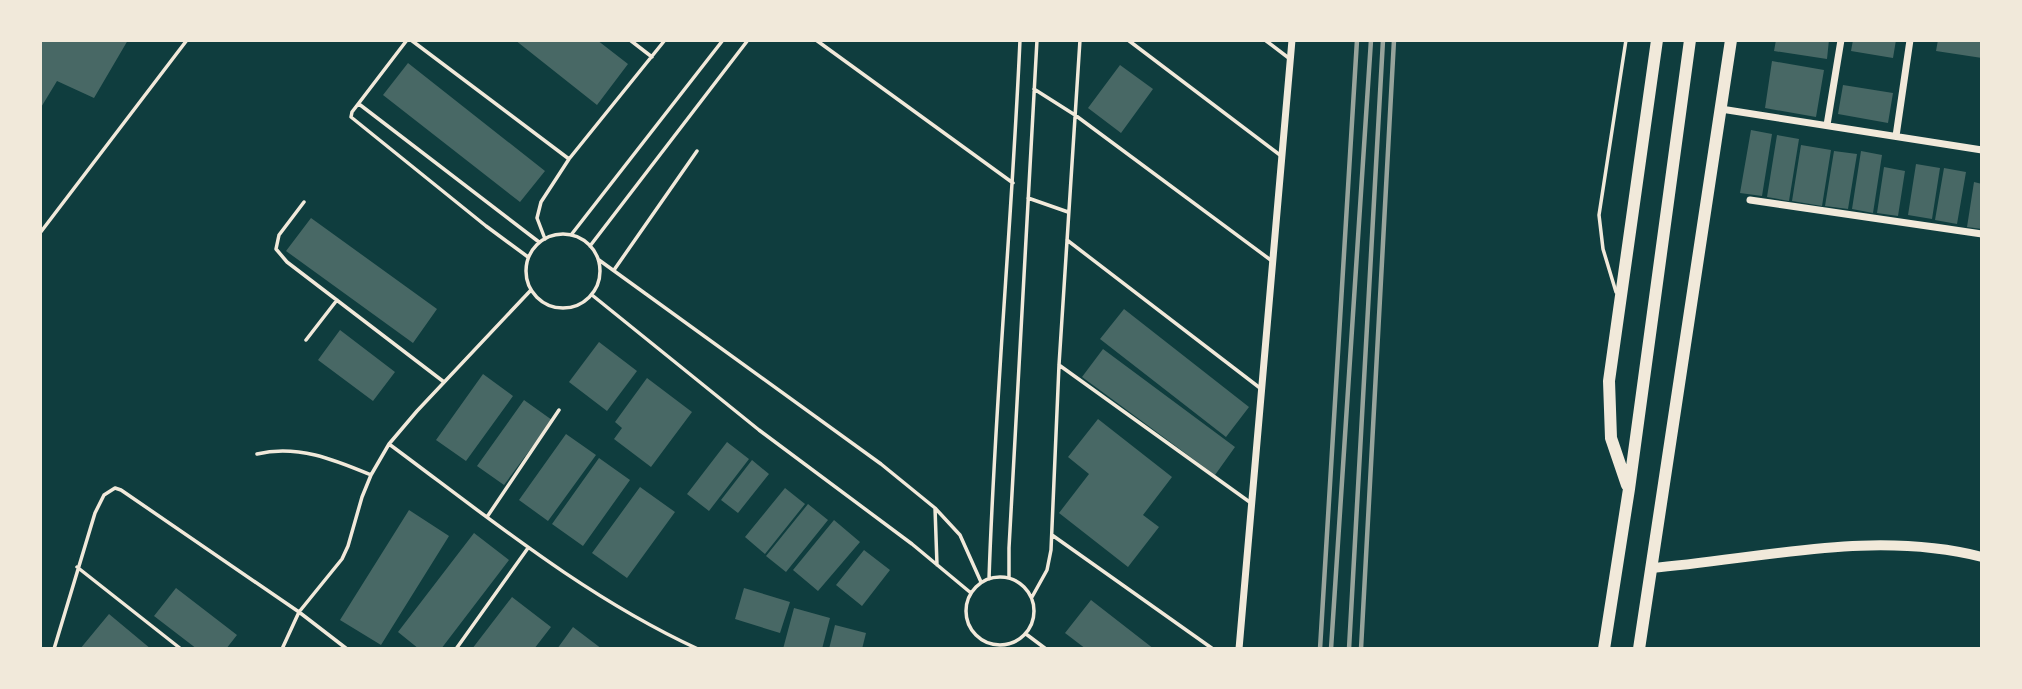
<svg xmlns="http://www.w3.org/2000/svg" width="2022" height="689" viewBox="0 0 2022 689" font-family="'PT Sans Narrow',sans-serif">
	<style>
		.building { fill: #486865 }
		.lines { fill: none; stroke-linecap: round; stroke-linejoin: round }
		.service { stroke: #f1e9da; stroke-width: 3.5 }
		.minor { stroke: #f1e9da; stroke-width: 7 }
		.tertiary { stroke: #f1e9da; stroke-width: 10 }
		.trunk { stroke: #f1e9da; stroke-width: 12 }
		.rail { stroke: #97a49c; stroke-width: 4.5 }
	</style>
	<rect width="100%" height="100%" fill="#0f3d3e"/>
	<!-- building -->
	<path class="building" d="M40 40H128L94 98 57 81 40 109Z
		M515 40H597L628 64 597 105Z
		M1776 40H1829L1827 59 1774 51Z
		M1853 40H1896L1893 58 1851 51Z
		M1938 40H1982V58L1936 51Z
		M1772 61 1824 70 1816 117 1765 108Z
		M408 63 545 171 520 202 383 95Z
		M1120 65 1153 89 1121 133 1088 108Z
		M1843 85 1893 93 1888 123 1838 114Z
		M1751 130 1772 134 1762 196 1740 193Z
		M1777 135 1799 139 1789 201 1767 197Z
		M1801 145 1831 150 1822 206 1792 201Z
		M1834 151 1857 154 1848 209 1825 206Z
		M1861 151 1882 155 1873 213 1852 209Z
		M1916 164 1940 168 1932 219 1908 215Z
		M1884 167 1905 171 1898 216 1877 213Z
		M1944 168 1966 172 1957 224 1935 220Z
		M1974 182 1982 184V229L1967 227Z
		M311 218 437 309 413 343 286 251Z
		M1124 309 1249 407 1226 437 1100 339Z
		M340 330 395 372 373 401 318 360Z
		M599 342 637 371 607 411 569 382Z
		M1103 349 1235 447 1215 475 1082 377Z
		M483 374 513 396 466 461 436 440Z
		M647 378 692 412 651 467 614 439 622 428 615 422Z
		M524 400 552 420 504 485 477 466Z
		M1098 419 1172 477 1143 515 1159 527 1128 567 1059 513 1089 474 1068 457Z
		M566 434 596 455 548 521 519 500Z
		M727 442 749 459 709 511 687 494Z
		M599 458 630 480 583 546 552 524Z
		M752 460 769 474 738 513 721 500Z
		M640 487 675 512 627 578 592 553Z
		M785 488 805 504 765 554 745 537Z
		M808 504 828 520 786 572 766 556Z
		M409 510 449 536 381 645 340 620Z
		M834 520 860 542 818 591 793 570Z
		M474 533 509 560 441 649H419L398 632Z
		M864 550 890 570 862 606 836 585Z
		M176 588 237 635 226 649H197L154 616Z
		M744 588 790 602 780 633 735 619Z
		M512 597 551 627 534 649H472Z
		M1091 600 1154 649H1086L1065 633Z
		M794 608 830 618 822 649H783Z
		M109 614 151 649H80Z
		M835 625 866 633 862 649H829Z
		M573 627 602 649H557Z"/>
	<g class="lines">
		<!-- service -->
		<path class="service" d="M407 40 352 112 351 117 486 226 528 257
			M411 40 569 159
			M630 40 652 57
			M816 40 1013 183
			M1128 40 1280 155
			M1265 40 1290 59
			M1034 89 1075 115 1272 261
			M359 104 539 242
			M1028 198 1068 212
			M304 202 279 235 276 249 287 262 444 382
			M40 233 187 40
			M526 271a37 37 0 1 1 74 0a37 37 0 1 1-74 0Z
			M571 235 723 40
			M545 239 537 218 541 202 569 159 665 40
			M1067 240 1260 388
			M590 246 748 40
			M599 260 881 464 935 508 960 535 981 582
			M614 270 697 151
			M1616 292 1603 249 1599 215 1626 40
			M592 295 759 430 912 544 971 593
			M306 340 337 300
			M1059 365 1251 503
			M389 444C489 518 585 597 698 649
			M257 454C297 444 335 460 371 475
			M935 508 937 565
			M487 517 559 410
			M1052 535 1213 649
			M77 567 181 649
			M966 611a34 34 0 1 1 68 0a34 34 0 1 1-68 0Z
			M1009 578V548L1037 40
			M989 579C995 399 1012 220 1020 40
			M1032 597 1047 570 1051 550 1059 365 1080 40
			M1026 634 1046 649
			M54 649 95 513 104 495 115 488 121 490 299 612 347 649
			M282 649 299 612 342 559 348 546 362 497 371 475 389 444 417 411 531 290
			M456 649 528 548"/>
		<!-- minor -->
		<path class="minor" d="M1721 109 1982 150
			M1827 125 1841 40
			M1896 136 1910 40
			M1750 200 1982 234
			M1239 649 1292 40"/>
		<!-- tertiary -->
		<path class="tertiary" d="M1651 568C1761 559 1872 529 1982 557"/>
		<!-- trunk -->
		<path class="trunk" d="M1627 485 1611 438 1609 381 1657 40
			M1604 649 1629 489 1690 40
			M1639 649 1731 40"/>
		<!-- rail -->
		<path class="rail" d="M1320 649 1357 40
			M1331 649 1371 40
			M1349 649 1383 40
			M1361 649 1394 40"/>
	</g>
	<!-- border -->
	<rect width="2022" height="689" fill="none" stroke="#f1e9da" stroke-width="84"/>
</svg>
